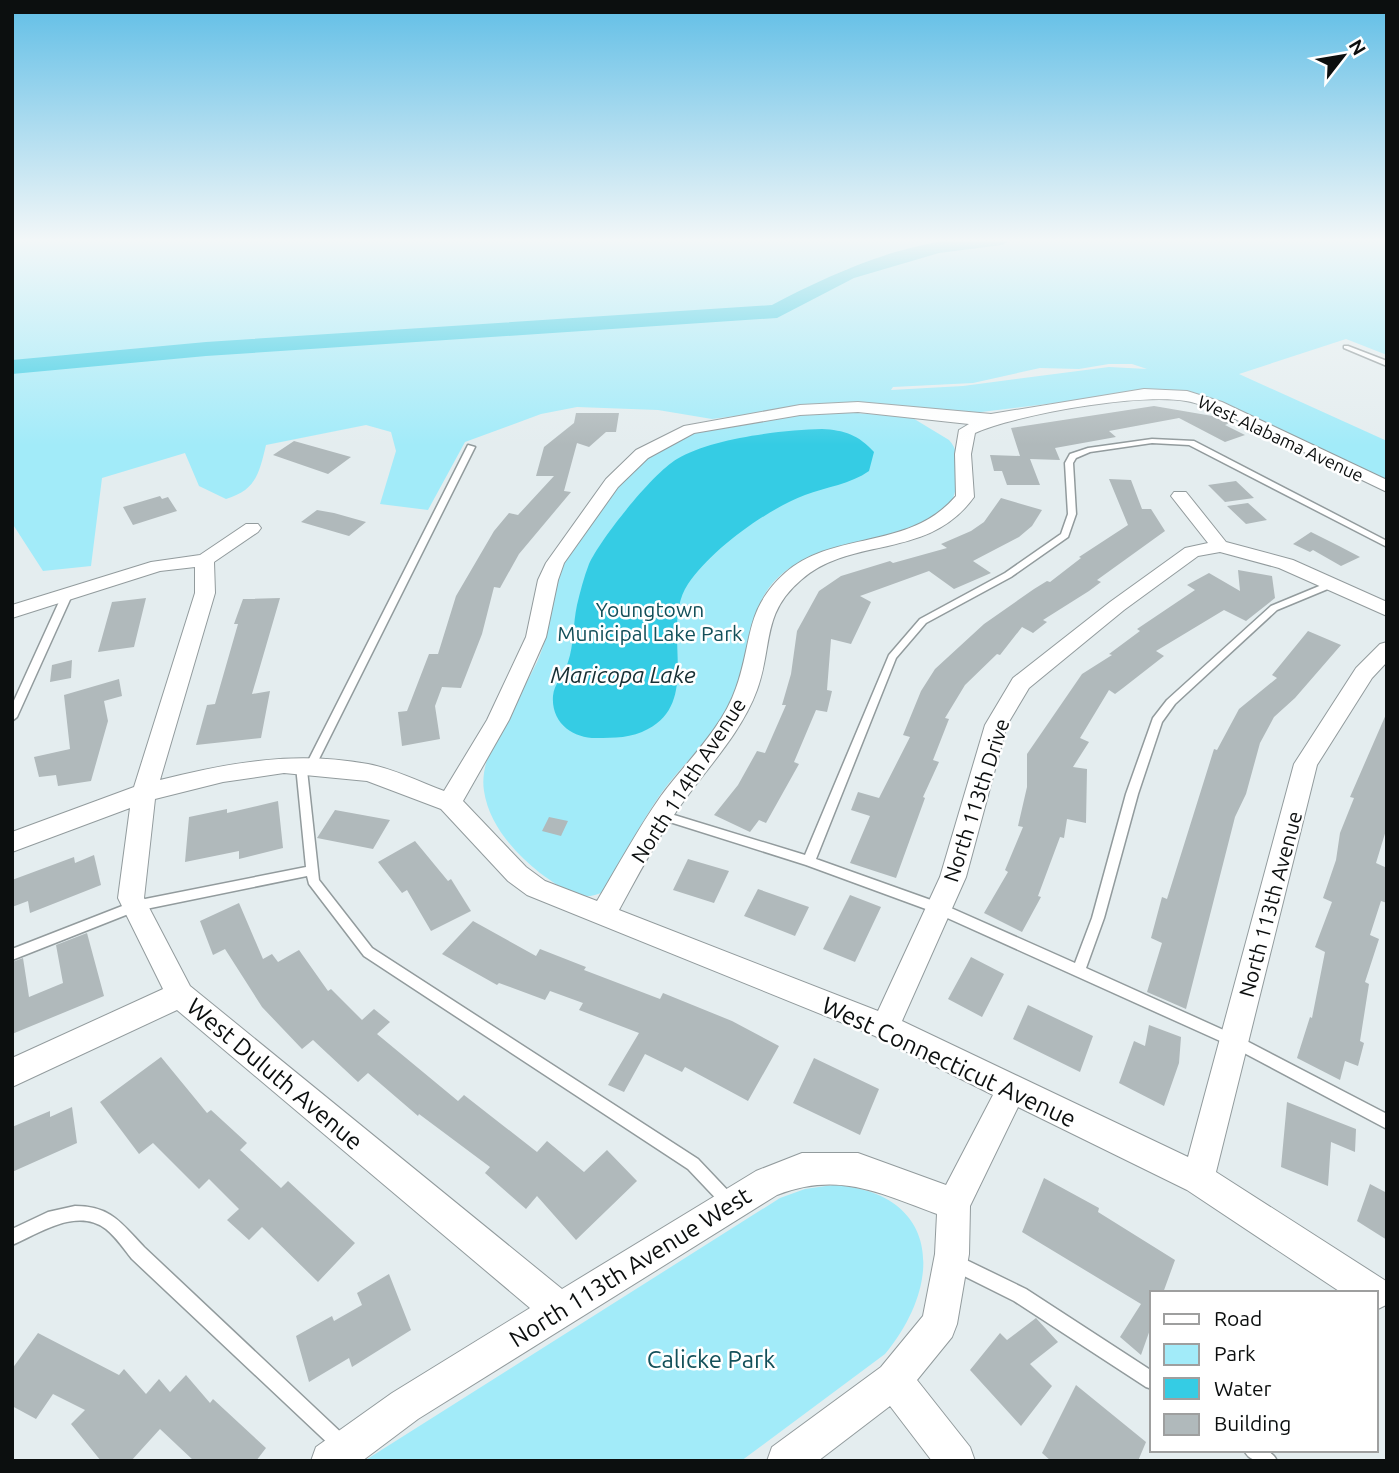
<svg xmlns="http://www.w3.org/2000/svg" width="1399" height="1473" viewBox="0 0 1399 1473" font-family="Ubuntu,sans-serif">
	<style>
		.green { fill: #a2ebf9; fill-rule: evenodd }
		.water { fill: #35cce4 }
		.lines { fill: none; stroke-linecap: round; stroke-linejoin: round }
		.river { fill: #35cce4; fill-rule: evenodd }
		.building { fill: #b0b9bb }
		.service-casing { stroke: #929b9d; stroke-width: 3 }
		.minor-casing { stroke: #929b9d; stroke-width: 2 }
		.service { fill: #fff; fill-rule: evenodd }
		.minor { fill: #fff; fill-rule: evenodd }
		.labels { text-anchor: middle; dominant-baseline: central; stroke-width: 5; stroke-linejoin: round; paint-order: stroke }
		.far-street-label { font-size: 18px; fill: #0c0f0f; stroke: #fff }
		.park-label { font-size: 21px; fill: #13505a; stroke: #fff }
		.street-label { font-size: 21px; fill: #0c0f0f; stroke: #fff }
		.water-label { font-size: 23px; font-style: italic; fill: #172f34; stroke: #fff }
		.near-street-label { font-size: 24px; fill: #0c0f0f; stroke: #fff }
		.near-park-label { font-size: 24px; fill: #13505a; stroke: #fff }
	</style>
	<rect width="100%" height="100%" fill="#e4edef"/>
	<!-- green -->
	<path class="green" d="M12 239H971L847 269 824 280H840L932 254 1001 239H1387V355L1346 339 1239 374 1387 441V482L1193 394 1162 390 965 414 837 403 712 419 658 410 577 407 541 414 465 442 428 510 380 504 396 451 391 432 366 425 266 445C259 474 256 490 226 499L199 486 185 453 102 478 91 566 43 571 12 523ZM1109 364H1132L1147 369 1109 367 963 386 891 390 893 387 973 383 1040 368 1079 369Z
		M828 411 911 417 949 440C957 448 957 459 957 469 956 482 957 495 949 505 922 540 825 540 783 573 745 604 751 656 733 699 718 733 684 762 662 792 641 822 624 856 606 889 586 907 558 886 540 873 515 853 489 825 484 791 477 749 525 694 540 655 550 632 548 606 555 583 564 553 617 482 641 462 694 419 764 419 828 411Z
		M833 1185C941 1192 944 1283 885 1354L741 1461H364L780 1198 805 1189Z"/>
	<!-- water -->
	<path class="water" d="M822 429C844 430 859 435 874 452L869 471C851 484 826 487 805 495 766 510 712 549 688 584 659 627 703 700 648 729 632 738 614 738 596 738 573 738 551 723 553 696 554 684 564 674 568 662 574 645 573 623 577 605 580 592 584 577 589 564 601 538 653 473 677 459 712 438 782 430 822 429Z"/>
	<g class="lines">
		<!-- river -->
		<path class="river" d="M958 239H1012L1002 245 939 253 854 278 777 318 206 356 12 374V360L206 342 772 305C831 274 891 247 958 239Z"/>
	</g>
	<!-- building -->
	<path class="building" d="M1154 406 1230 419 1234 421 1225 425 1245 435 1225 442 1179 418 1109 431 1116 437 1055 448 1060 460 1030 459 1040 485H1007L1002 471H994L990 455 1020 456 1011 428Z
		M576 413H619L616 432H606L589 447 577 443 564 491 571 492 519 554 500 588 494 587 482 634 461 688 442 687 435 706 440 739 402 746 398 712 407 711 429 654H438L456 596 494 531 509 513 518 515 554 476H536L544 447 574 423Z
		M294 441 351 457 328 474 273 455Z
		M1109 479 1131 480 1142 509H1151L1165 531 1097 580 1101 582 1089 591 1043 620 1047 622 1033 633 1022 627 1000 655 997 654 965 685 945 718 949 719 933 760 939 762 923 797 925 798 896 878 850 863 870 816 851 810 858 792 879 798 910 737 903 735 921 691 935 669 984 624 1034 589 1047 581 1050 582 1081 558 1079 557 1128 525Z
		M1236 481 1254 498 1225 502 1208 485Z
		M160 496 162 499 168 497 177 511 133 525 123 507Z
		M1001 498 1042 510 1032 526 1019 537 973 561 991 573 954 589 929 571 860 596 871 602 851 644 831 639 827 690 832 691 827 712 816 710 794 762 799 764 766 823 759 820 750 832 714 815 738 785 757 751 765 753 786 705H782L791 674 797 631 819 591 841 576 890 561 893 563 947 548 941 544 971 531 984 522Z
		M1248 503 1267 520 1246 524 1227 506Z
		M317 510 334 513 366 522 349 536 301 522Z
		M1311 532 1339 546 1360 557 1341 566 1313 550 1310 552 1293 544Z
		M1238 570 1272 576 1275 598 1246 621 1224 610 1156 651 1164 656 1123 688 1115 694 1109 690 1080 738 1089 742 1073 767 1087 769 1086 823 1067 819 1064 838 1060 837 1038 896 1041 897 1022 932 984 913 1008 872 1005 870 1023 827 1018 826 1027 787V754L1082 674 1112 655 1109 654 1140 631 1137 629 1195 590 1187 585 1209 573 1240 591Z
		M146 598 134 647 98 652 112 602Z
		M280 598 252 694 270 691 261 738 196 745 207 705 215 704 238 624H234L243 599Z
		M1308 631 1341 645 1295 698 1274 717 1260 743 1246 794 1235 817 1186 1009 1147 992 1162 943 1151 938 1162 897 1167 899 1214 749 1217 750 1239 709 1277 678 1272 675Z
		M72 660 71 678 50 682 52 665Z
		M119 679 122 696 104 701 108 721 91 781 58 786 56 775 39 777 34 757 70 749 64 695Z
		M1387 712V827L1376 863 1387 868V903L1381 901 1370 935 1379 939 1365 982 1369 984 1360 1041 1364 1043 1358 1066 1345 1061 1340 1080 1297 1058 1310 1017 1312 1018 1325 952 1315 947 1332 902 1323 898 1336 860 1340 833 1354 798 1350 797Z
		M278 801 283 848 239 859V851L185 862 189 817 227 809V813Z
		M335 810 390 820 373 849 317 838Z
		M549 817 568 821 561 836 542 831Z
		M415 841 448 881 451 879 471 911 431 931 407 890 402 893 378 862Z
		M94 855 101 885 30 913 28 901 12 907V880L74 857 75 863Z
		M688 859 729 871 714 903 673 890Z
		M758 889 809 907 795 936 744 916Z
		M850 895 881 907 855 962 823 949Z
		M239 903 263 959 272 954 278 962 299 950 328 991 331 989 362 1020 374 1009 390 1022 377 1034 458 1101 464 1095 537 1152 547 1141 584 1172 607 1150 637 1181 576 1240 537 1196 526 1209 485 1173 490 1167 419 1114 418 1116 368 1073 358 1082 313 1040 302 1049 262 1007 225 949 213 955 200 921Z
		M473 921 536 956 540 949 586 967 584 970 660 999 663 993 732 1021 779 1046 748 1101 685 1067 682 1072 645 1054 624 1092 608 1085 639 1033 579 1010 583 1003 550 991 545 1000 499 983 497 985 442 954Z
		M87 933 104 996 12 1034V962L23 958 29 997 63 983 56 945Z
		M971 957 1004 974 982 1017 948 999Z
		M1028 1005 1093 1036 1080 1072 1013 1039Z
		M1149 1025 1181 1037 1179 1063 1164 1106 1119 1083 1134 1041 1145 1046Z
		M161 1057 207 1113 211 1110 247 1143 240 1150 281 1188 288 1181 355 1243 318 1282 262 1227 249 1240 227 1220 239 1209 209 1179 199 1189 153 1143 139 1154 100 1102Z
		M814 1058 879 1089 860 1135 793 1103Z
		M1287 1102 1356 1129 1355 1152 1331 1142 1328 1186 1281 1167Z
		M72 1107 77 1143 12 1172V1127L50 1111V1117Z
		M1044 1178 1099 1208 1098 1212 1175 1260 1163 1293H1152V1324L1141 1355 1120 1337 1141 1304 1022 1232Z
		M1370 1184 1387 1193V1240L1357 1221Z
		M389 1274 411 1330 352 1367 349 1358 309 1382 296 1336 332 1316 334 1321 362 1305 357 1293Z
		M1036 1318 1058 1342 1030 1364 1052 1386 1021 1426 970 1370 1000 1333 1007 1340Z
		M38 1333 119 1375 124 1369 146 1394 159 1379 170 1392 186 1375 210 1403 213 1399 266 1448 256 1461H194L160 1429 131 1461H101L71 1424 85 1410 53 1394 36 1419 12 1406V1369Z
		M1076 1385 1146 1442 1138 1461H1051L1042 1453Z"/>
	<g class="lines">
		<defs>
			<path id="service" d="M1344 346H1348L1387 361V366L1344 348Z
				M1152 439 1194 441 1387 541V547L1189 445 1152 443 1090 452 1076 458 1073 463 1076 514 1068 537 1011 577 926 623 896 658 816 859 942 904 1075 963 1092 918 1126 794 1153 718 1167 700 1271 606 1329 582H1335L1336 584 1335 586 1277 610 1175 704 1162 722 1138 794 1104 918 1086 968 1239 1037 1387 1114V1129L1229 1045 934 912 806 865 657 818 655 815 657 812 661 811 805 855 889 655 920 619 1005 573 1061 534 1068 514 1065 463 1070 454 1088 448Z
				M468 445 475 447 315 767 314 770H307L319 880 372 948 698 1159 734 1197 737 1202 734 1207 729 1210 724 1207 688 1169 364 956 309 884 307 876 136 911 12 960V949L135 901 306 867 296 766 297 763 301 762 306 765Z
				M68 590 73 593 17 717 12 721V705L63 593Z
				M75 1206C111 1206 121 1223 144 1247L347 1438 350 1444 347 1450 341 1453 335 1450 132 1259C124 1249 116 1237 106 1229 77 1207 40 1233 12 1245V1229L48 1212Z
				M954 1254 1026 1289 1152 1371V1389L1146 1387 1014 1301 948 1268 946 1262 948 1256Z
				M1244 1450C1257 1450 1271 1447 1277 1461 1264 1461 1250 1464 1244 1450Z"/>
			<path id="minor" d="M1144 389 1187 391 1222 402 1387 480V492L1212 408C1203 406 1194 402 1186 401 1139 393 1018 414 975 433L971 454 974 497C928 561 852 535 801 580 761 614 773 646 757 690 741 734 705 770 678 809 656 841 638 875 619 910L878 1011 940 877 985 725 1013 678 1110 602 1185 548 1208 543 1171 496 1174 492H1186L1226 542 1293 560 1387 602V616L1279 568 1220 552 1198 556 1124 610 1029 688 1007 725 966 877 902 1021 1188 1157 1294 764 1356 668 1380 644 1387 642V662L1372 678 1317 765 1216 1172 1386 1281V1305L1376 1310V1293H1342L1187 1190 1018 1107 970 1206 969 1254 957 1324 952 1337 917 1380 970 1447 975 1461H932L890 1406 818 1461H767L772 1447 881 1367 923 1316 935 1254 937 1214C879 1193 839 1171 777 1195L418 1419 362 1461H311L316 1447 392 1393 530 1308 177 1010 12 1087V1058L163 989 118 898 130 808 12 852V832L134 787 195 593V567L160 571 12 618V605L151 562 200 555 246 524H258L261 528 258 532 214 562 215 593 160 780C232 762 294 751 368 764 394 769 420 782 444 791L487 720 526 637 538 580 546 563 606 479 636 450 684 426 800 405 858 402 991 414ZM858 412 969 424 959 430 955 454 956 496C909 551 834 530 785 573 744 610 753 641 736 688 722 729 686 762 661 796 637 830 618 866 597 901L545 881 526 867 463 801 509 720 546 637 558 580 564 563 618 487 648 458 694 433 800 415ZM284 773 367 781 441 809 508 881 527 895 875 1036 993 1095 946 1185 858 1153H802L756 1171 562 1289 190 986 144 898 155 799 223 782Z"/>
		</defs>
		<!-- service casing -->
		<use href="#service" class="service-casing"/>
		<!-- minor casing -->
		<use href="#minor" class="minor-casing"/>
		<!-- service -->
		<use href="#service" class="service"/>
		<!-- minor -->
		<use href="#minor" class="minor"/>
	</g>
	<!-- sky -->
	<linearGradient id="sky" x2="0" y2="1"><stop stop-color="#60bee6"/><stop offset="0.54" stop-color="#f3f7f8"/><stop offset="1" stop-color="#f3f7f8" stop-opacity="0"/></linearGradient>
	<rect width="1399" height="445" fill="url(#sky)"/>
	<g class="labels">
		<!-- far-street labels -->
		<g class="far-street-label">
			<text transform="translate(1281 438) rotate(25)">West Alabama Avenue</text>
		</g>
		<!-- park labels -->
		<g class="park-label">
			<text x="650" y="609">Youngtown<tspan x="650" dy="24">Municipal Lake Park</tspan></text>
		</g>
		<!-- street labels -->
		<g class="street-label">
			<text transform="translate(688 780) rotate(-57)">North 114th Avenue</text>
			<text transform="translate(976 800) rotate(-72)">North 113th Drive</text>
			<text transform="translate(1270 904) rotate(-75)">North 113th Avenue</text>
		</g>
		<!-- water labels -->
		<g class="water-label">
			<text x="623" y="674">Maricopa Lake</text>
		</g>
		<!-- near-street labels -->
		<g class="near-street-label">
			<text transform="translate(949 1062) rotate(25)">West Connecticut Avenue</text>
			<text transform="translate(275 1074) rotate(40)">West Duluth Avenue</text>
			<text transform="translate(630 1267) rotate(-32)">North 113th Avenue West</text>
		</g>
		<!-- near-park labels -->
		<g class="near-park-label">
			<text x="711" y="1359">Calicke Park</text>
		</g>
	</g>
	<!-- border -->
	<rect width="1399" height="1473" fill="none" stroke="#0c0f0f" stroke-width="28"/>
	<!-- legend -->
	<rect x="1150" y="1291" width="228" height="161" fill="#ffffff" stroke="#9e9f9f" stroke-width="2"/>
	<rect x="1164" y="1314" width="35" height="10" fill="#ffffff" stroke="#9e9f9f" stroke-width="2"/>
	<text x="1214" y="1326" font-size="21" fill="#0c0f0f">Road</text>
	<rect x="1164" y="1344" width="35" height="21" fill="#a2ebf9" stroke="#9e9f9f" stroke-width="2"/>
	<text x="1214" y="1361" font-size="21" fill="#0c0f0f">Park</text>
	<rect x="1164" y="1378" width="35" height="21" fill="#35cce4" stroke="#9e9f9f" stroke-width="2"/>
	<text x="1214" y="1396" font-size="21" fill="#0c0f0f">Water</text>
	<rect x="1164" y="1414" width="35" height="21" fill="#b0b9bb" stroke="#9e9f9f" stroke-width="2"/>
	<text x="1214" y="1431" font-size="21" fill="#0c0f0f">Building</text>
	<!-- north arrow -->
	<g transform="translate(1343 56) rotate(59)" stroke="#ffffff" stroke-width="5" paint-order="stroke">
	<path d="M0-5L12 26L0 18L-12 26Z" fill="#0c0f0f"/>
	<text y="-10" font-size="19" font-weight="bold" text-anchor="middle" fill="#0c0f0f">N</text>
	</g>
</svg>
